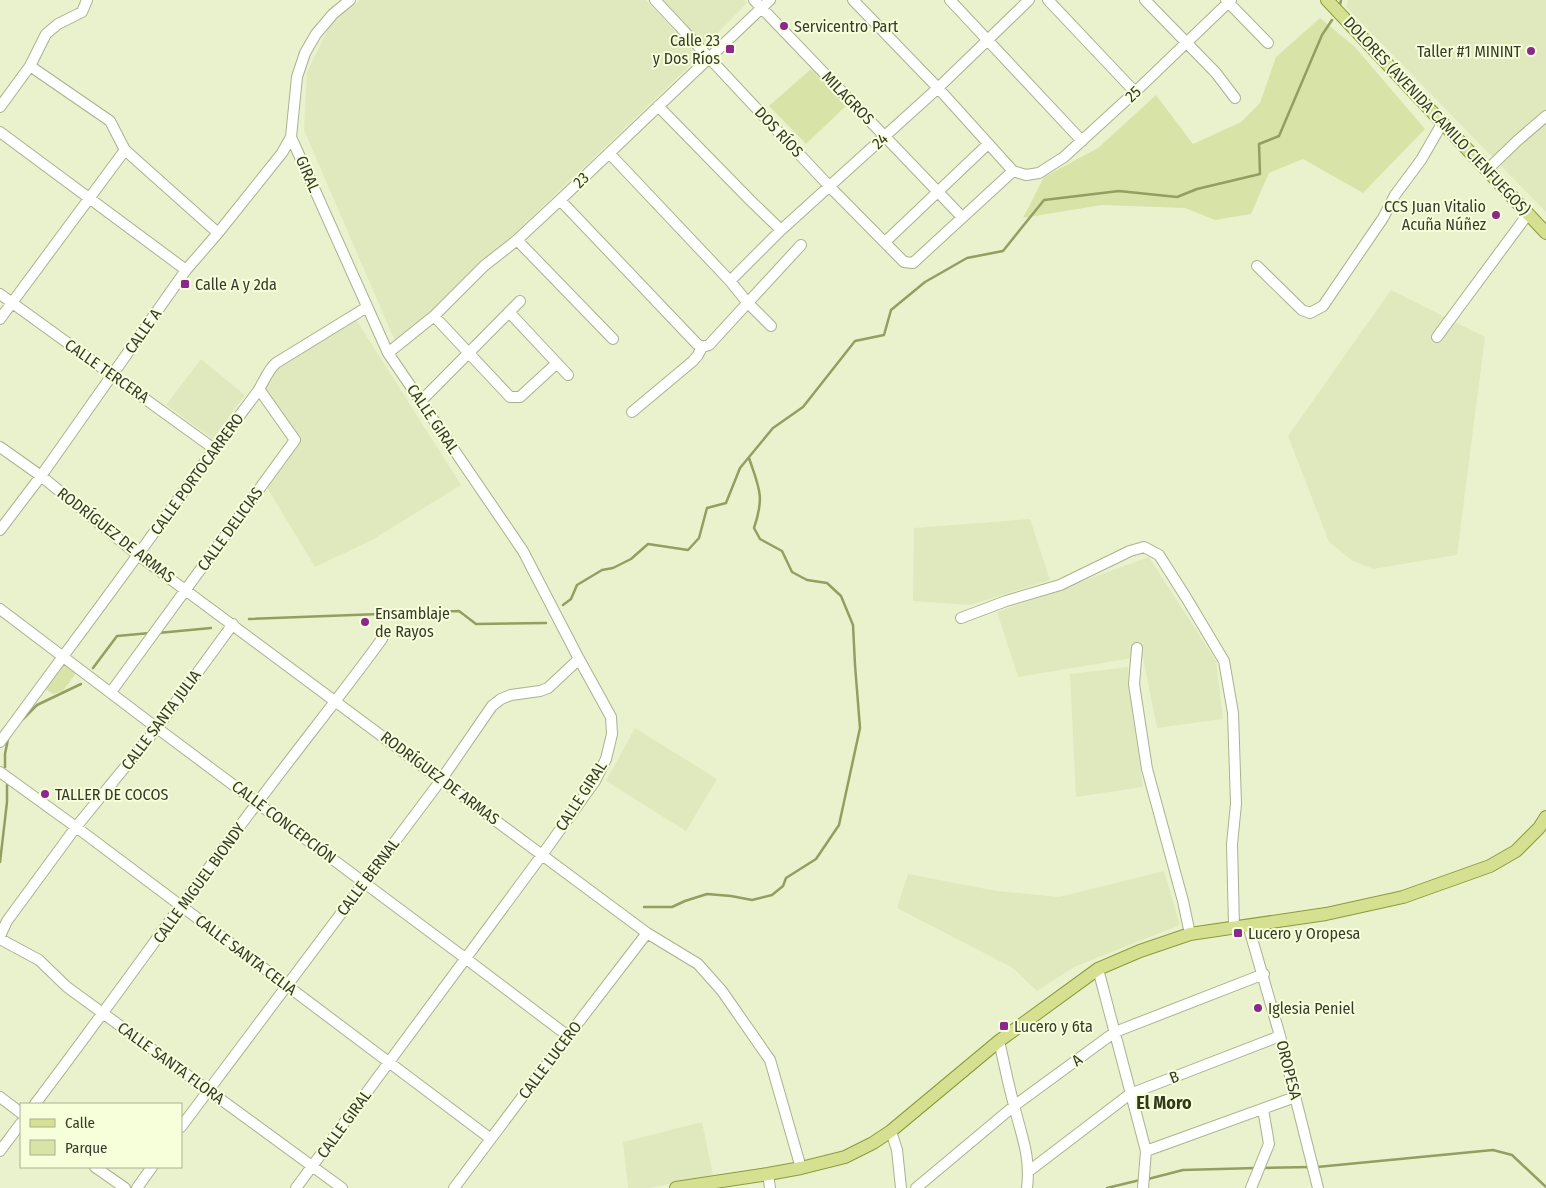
<svg xmlns="http://www.w3.org/2000/svg" width="1546" height="1188" viewBox="0 0 1546 1188" font-family="'Fira Sans Condensed',sans-serif">
	<style>
		.built { fill: #e0e9bd }
		.green { fill: #d8e4a7 }
		.lines { fill: none; stroke-linecap: round; stroke-linejoin: round }
		.stream { stroke: #939e60; stroke-width: 2.5 }
		.minor-casing { stroke: #aab18e; stroke-width: 12 }
		.major-casing { stroke: #8c9a3d; stroke-width: 14 }
		.minor { stroke: #fff; stroke-width: 10 }
		.major { stroke: #d5e191; stroke-width: 12 }
		.poi-dot { fill: #8c278e; stroke: #f7ffda; stroke-width: 2 }
		.labels { text-anchor: middle; dominant-baseline: central; stroke-width: 4; stroke-linejoin: round; paint-order: stroke }
		.poi-label { font-size: 16px; fill: #373a2b; stroke: #f7ffda; text-anchor: start }
		.street-label { font-size: 16px; fill: #373a2b; stroke: #f7ffda }
		.neighbourhood-label { font-size: 18px; font-weight: bold; fill: #33381a; stroke: #f7ffda }
	</style>
	<rect width="100%" height="100%" fill="#eaf2cd"/>
	<!-- built -->
	<path class="built" d="M360 0H646L699 57 397 346 304 130 307 72 330 25Z
		M664 0H744L747 3 705 46Z
		M1348 0H1546V212L1346 7Z
		M1391 290 1485 337 1457 555 1373 569 1353 561 1329 542 1288 436Z
		M354 316 461 485 372 540 315 567 266 486 298 440 264 386 272 371Z
		M201 359 245 395 213 439 166 405Z
		M1030 519 1050 580 970 605 913 601 914 528Z
		M1149 557 1216 661 1223 719 1157 728 1143 658 1127 659 1018 677 997 612Z
		M1128 667 1131 703 1143 787 1076 797 1070 674Z
		M635 728 717 779 686 831 606 781Z
		M1164 871 1180 925 1074 967 1037 991 1013 968 897 908 908 874 997 891 1059 897Z
		M702 1122 713 1175 649 1188H628L623 1142Z"/>
	<!-- green -->
	<path class="green" d="M1320 18 1355 47 1425 129 1363 193 1303 159 1269 173 1251 214 1215 220 1185 208 1102 205 1023 218 1044 177 1098 148 1156 95 1193 144 1241 122 1260 103 1276 57Z
		M811 69 847 105 806 144 769 106Z
		M62 661 76 673 63 691 53 694 44 688Z"/>
	<g class="lines">
		<!-- stream -->
		<path class="stream" d="M1340 5 1341 0
			M563 605 571 599 577 585 602 570 613 568 631 559 648 544 688 550 699 538 707 508 726 503 740 468 773 428 803 407 855 341 884 335 891 310 925 282 967 258 1003 251 1044 200 1119 191 1177 197 1197 189 1260 174 1259 144 1279 136 1322 35 1332 20
			M249 619 459 611 476 624 546 623
			M158 633 211 628
			M93 668 117 636 150 633
			M23 719 37 705 81 684
			M5 767V754L8 739
			M0 862 7 802V785
			M644 907H672L685 901 707 894 731 896 752 900 772 895 783 886 786 878 816 859 839 825 860 728 855 665 853 625 841 596 827 583 807 580 792 572 782 551 760 539 754 528C765 496 759 488 749 458
			M1317 1167 1493 1150 1512 1155 1546 1187
			M1262 1168 1311 1167
			M1148 1179 1183 1170 1256 1168
			M1107 1188 1140 1180"/>
		<defs>
			<path id="minor" d="M655 0 830 187 904 262 913 263 1013 171
				M754 0 962 217
				M853 0 938 88 1013 171 1026 175 1039 173 1064 157 1135 92 1231 0
				M950 0 1082 141
				M1048 0 1135 92
				M1145 0 1216 73 1235 98
				M1226 0 1268 43
				M30 66 110 121 125 150 218 233
				M658 106 750 200 781 230
				M0 107 30 66 46 34 58 24 82 12 87 0
				M0 132 186 270
				M609 153 730 281 747 302 771 326
				M1487 170 1517 141 1546 116
				M560 200 697 344 702 347 709 345 801 245
				M517 240 613 339
				M885 242 988 144
				M1257 266 1302 310 1310 313 1323 306 1383 218 1395 195 1421 160 1443 122
				M730 281 781 230 938 88 1029 0
				M0 294 213 448
				M509 312 568 375
				M434 316 510 397H520L557 363
				M0 319 125 150
				M1437 337 1528 214
				M388 353 434 316 484 266 517 240 560 200 770 0
				M421 401 520 301
				M632 412 693 361 698 355 702 347
				M0 447 41 476 138 555 647 933 698 964 722 991 770 1060 801 1168
				M0 530 41 476 186 270 218 233 282 153 291 137
				M0 609 157 728 465 958 568 1036
				M961 618 1006 601 1060 585 1130 551 1144 547 1159 555 1187 599 1224 661 1233 713 1236 804 1232 844 1234 926
				M1137 648 1134 684 1147 769 1183 901 1190 934
				M111 692 295 440 259 389
				M0 742C60 660 122 578 181 495 206 459 232 426 258 391 264 382 267 371 276 363L367 307
				M0 772 76 827 491 1139
				M1248 925 1280 1036 1318 1188
				M0 936 7 921 76 827 157 728 233 624
				M0 939 39 960 67 987 342 1188
				M1098 969 1146 1151 1143 1188
				M999 1041C1004 1062 1008 1084 1014 1105 1021 1135 1031 1156 1027 1188
				M0 1097 21 1113
				M35 1104C111 1004 182 902 258 802 299 747 342 694 382 639
				M181 1127 441 780 492 706 501 699 511 695 540 691 548 688 579 659
				M891 1131 897 1150 901 1188
				M0 1151 21 1123
				M1146 1151 1295 1097
				M95 1167 125 1188
				M1029 1171 1130 1094 1280 1036
				M768 1174 770 1188
				M137 1188 152 1167
				M296 1188 542 855 595 781 606 759 612 734 611 717 579 659 523 551 388 353 291 137 297 77 305 53 316 34 333 14 350 0
				M454 1188 568 1036 647 933
				M916 1188 1014 1106 1115 1032 1264 974
				M1251 1188 1269 1144 1263 1109"/>
			<path id="major" d="M1327 0 1546 233
				M676 1188 768 1174 801 1168 845 1157 873 1143 891 1131 999 1041 1098 969 1140 951 1190 934 1326 914 1403 897 1490 866 1516 851 1539 828 1546 817"/>
		</defs>
		<!-- minor casing -->
		<use href="#minor" class="minor-casing"/>
		<!-- major casing -->
		<use href="#major" class="major-casing"/>
		<!-- minor -->
		<use href="#minor" class="minor"/>
		<!-- major -->
		<use href="#major" class="major"/>
	</g>
	<!-- markers -->
	<g class="poi-dot">
		<circle cx="784" cy="26" r="5"/>
		<rect x="725" y="44" width="10" height="10" rx="2.5"/>
		<circle cx="1531" cy="51" r="5"/>
		<circle cx="1496" cy="215" r="5"/>
		<rect x="180" y="279" width="10" height="10" rx="2.5"/>
		<circle cx="365" cy="622" r="5"/>
		<circle cx="45" cy="794" r="5"/>
		<rect x="1233" y="928" width="10" height="10" rx="2.5"/>
		<circle cx="1258" cy="1008" r="5"/>
		<rect x="999" y="1021" width="10" height="10" rx="2.5"/>
	</g>
	<g class="labels">
		<!-- poi labels -->
		<g class="poi-label">
			<text x="794" y="26">Servicentro Part</text>
			<text x="720" y="40" text-anchor="end">Calle 23<tspan x="720" dy="18">y Dos Ríos</tspan></text>
			<text x="1521" y="51" text-anchor="end">Taller #1 MININT</text>
			<text x="1486" y="206" text-anchor="end">CCS Juan Vitalio<tspan x="1486" dy="18">Acuña Núñez</tspan></text>
			<text x="195" y="284">Calle A y 2da</text>
			<text x="375" y="613">Ensamblaje<tspan x="375" dy="18">de Rayos</tspan></text>
			<text x="55" y="794">TALLER DE COCOS</text>
			<text x="1248" y="933">Lucero y Oropesa</text>
			<text x="1268" y="1008">Iglesia Peniel</text>
			<text x="1014" y="1026">Lucero y 6ta</text>
		</g>
		<!-- street labels -->
		<g class="street-label">
			<text transform="translate(1133 94) rotate(-43)">25</text>
			<text transform="translate(848 98) rotate(46)">MILAGROS</text>
			<text transform="translate(1437 116) rotate(47)">DOLORES (AVENIDA CAMILO CIENFUEGOS)</text>
			<text transform="translate(779 132) rotate(47)">DOS RÍOS</text>
			<text transform="translate(880 141) rotate(-42)">24</text>
			<text transform="translate(308 174) rotate(67)">GIRAL</text>
			<text transform="translate(581 180) rotate(-44)">23</text>
			<text transform="translate(143 331) rotate(-55)">CALLE A</text>
			<text transform="translate(107 371) rotate(35)">CALLE TERCERA</text>
			<text transform="translate(433 419) rotate(56)">CALLE GIRAL</text>
			<text transform="translate(197 474) rotate(-54)">CALLE PORTOCARRERO</text>
			<text transform="translate(230 529) rotate(-54)">CALLE DELICIAS</text>
			<text transform="translate(116 535) rotate(38)">RODRÍGUEZ DE ARMAS</text>
			<text transform="translate(161 720) rotate(-53)">CALLE SANTA JULIA</text>
			<text transform="translate(440 778) rotate(37)">RODRÍGUEZ DE ARMAS</text>
			<text transform="translate(581 796) rotate(-57)">CALLE GIRAL</text>
			<text transform="translate(284 822) rotate(37)">CALLE CONCEPCIÓN</text>
			<text transform="translate(368 877) rotate(-53)">CALLE BERNAL</text>
			<text transform="translate(199 883) rotate(-54)">CALLE MIGUEL BIONDY</text>
			<text transform="translate(246 955) rotate(37)">CALLE SANTA CELIA</text>
			<text transform="translate(550 1060) rotate(-53)">CALLE LUCERO</text>
			<text transform="translate(1077 1060) rotate(-36)">A</text>
			<text transform="translate(171 1063) rotate(36)">CALLE SANTA FLORA</text>
			<text transform="translate(1289 1070) rotate(76)">OROPESA</text>
			<text transform="translate(1174 1077) rotate(-21)">B</text>
			<text transform="translate(344 1124) rotate(-54)">CALLE GIRAL</text>
		</g>
		<!-- neighbourhood labels -->
		<g class="neighbourhood-label">
			<text x="1164" y="1103">El Moro</text>
		</g>
	</g>
	<!-- legend -->
	<rect x="20" y="1103" width="162" height="65" fill="#f7ffda" stroke="#aab094"/>
	<rect x="30" y="1119" width="25" height="8" fill="#d5e191" stroke="#aab094"/>
	<text x="65" y="1128" font-size="15" fill="#373a2b">Calle</text>
	<rect x="30" y="1140" width="25" height="15" fill="#d8e4a7" stroke="#aab094"/>
	<text x="65" y="1153" font-size="15" fill="#373a2b">Parque</text>
</svg>
